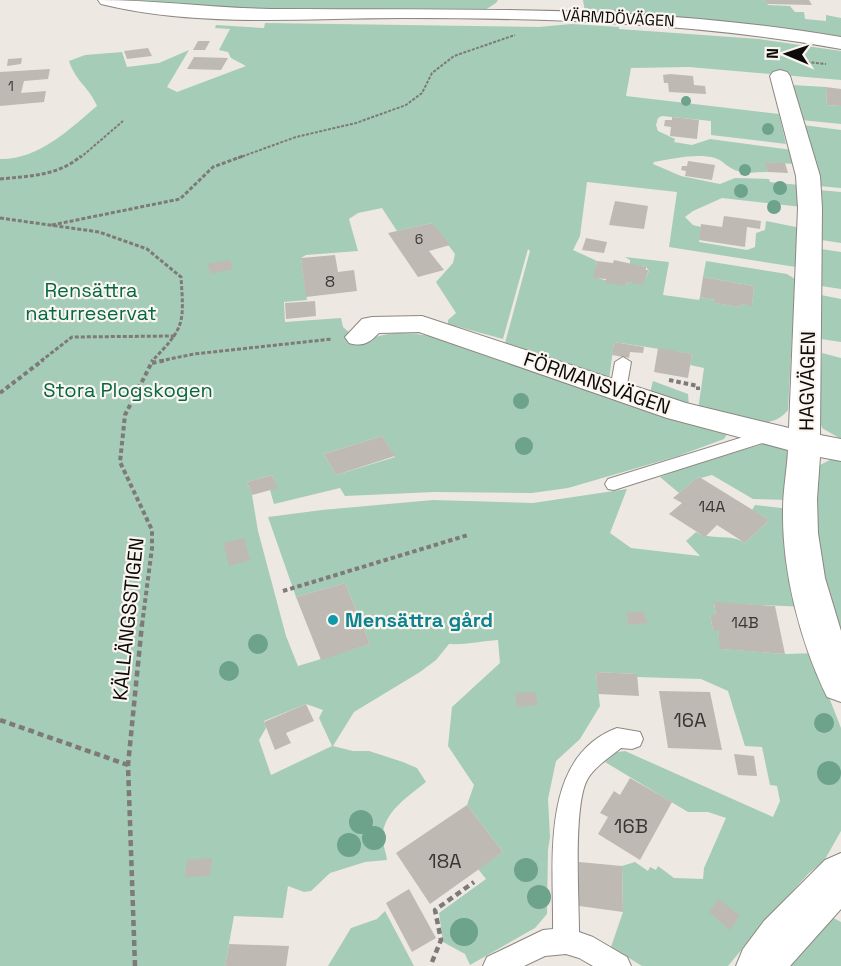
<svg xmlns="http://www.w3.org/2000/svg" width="841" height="966" viewBox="0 0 841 966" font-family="'Space Grotesk',sans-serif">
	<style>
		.green { fill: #a5ccb6; fill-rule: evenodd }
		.building { fill: #bfb9b3 }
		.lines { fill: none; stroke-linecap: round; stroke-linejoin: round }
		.lane-casing { stroke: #8c8782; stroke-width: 2 }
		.street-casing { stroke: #8c8782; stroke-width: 2 }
		.secondary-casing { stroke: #8c8782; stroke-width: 2 }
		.path-far3 { stroke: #7e7a76; stroke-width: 2; stroke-dasharray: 3 1.5; stroke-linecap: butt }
		.path-far2 { stroke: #7e7a76; stroke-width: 3; stroke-dasharray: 4 2; stroke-linecap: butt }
		.path-far1 { stroke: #7e7a76; stroke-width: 4; stroke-dasharray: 4.5 3; stroke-linecap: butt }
		.path { stroke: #7e7a76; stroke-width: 4.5; stroke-dasharray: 6 4; stroke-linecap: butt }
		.lane { fill: #fff; fill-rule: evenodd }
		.street { fill: #fff; fill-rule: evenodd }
		.secondary { fill: #fff; fill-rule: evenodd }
		.tree { fill: #6da28b }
		.culture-dot { fill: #0f9aa8; stroke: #fbf5ef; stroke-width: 2 }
		.labels { text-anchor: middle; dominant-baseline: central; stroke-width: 4.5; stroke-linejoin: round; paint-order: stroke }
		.far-number-label { font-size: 14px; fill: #3a3634 }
		.far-street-label { font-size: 16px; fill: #0d0b09; stroke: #fbf5ef }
		.number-label { font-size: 16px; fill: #3a3634 }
		.park-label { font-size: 20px; fill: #046843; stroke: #fbf5ef }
		.street-label { font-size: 20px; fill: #0d0b09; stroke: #fbf5ef }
		.culture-label { font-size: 20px; font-weight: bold; fill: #0d838f; stroke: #fbf5ef; text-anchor: start }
		.near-number-label { font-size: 20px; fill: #3a3634 }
	</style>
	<rect width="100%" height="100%" fill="#eee8e2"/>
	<!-- green -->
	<path class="green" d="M134 0H498L496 3 485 10C424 10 363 10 302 9 246 9 190 9 134 0Z
		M583 0H765L768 5 790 6 795 12H804L805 19 826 21V15L841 18V38L747 25 585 12Z
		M265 23 539 27 571 24 619 27V29L759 39 841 51V80L689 67 631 68 626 96 779 114 786 144 711 135V121L662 116 658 118 656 125 658 131 675 139 674 142 692 145 710 139 792 150 794 164 766 162 768 172C757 172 741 175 731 168 725 165 722 160 715 158 696 153 673 159 654 162L653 164 681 176 720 184 735 178 769 179 770 182 799 185 802 207 722 198 693 211 685 217 693 225 701 227 699 242 747 250 755 247 756 233 765 230 766 221 801 228 796 267 669 247 677 192 587 182 580 236 573 250 597 261 594 277 626 286 627 282 643 284 649 271 646 267 630 265V260L625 257 669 262 663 295 699 300 700 297 715 300V303L740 307 741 304 752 305 754 286 703 277 706 261 787 274 795 279 788 410C768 436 725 416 698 410L704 368 690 365 692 354 614 342 609 380 538 358 505 343 530 251 528 249 503 339 448 324V320L456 313 436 282 453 263 455 254 432 223 397 231 382 208 358 213 349 219 358 251 306 255 301 258 307 300 284 302 285 322 341 318 343 327 361 343C392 328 412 333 445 339L722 430 727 434 724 439 678 456 568 488 532 493 434 492 345 496 340 488 274 504 270 490 277 487 272 475 247 482 252 495 258 531 286 636 298 666 370 644 345 583 296 597 268 517 322 510 433 500 533 503 627 489 610 533 631 548 700 556 686 541 696 532C711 541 730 533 745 543L769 520 752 510 755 505 790 509 806 607 714 603 716 615H710L713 630H718L721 649 785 654 817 653 825 687 841 728V831L824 861 809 873 768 918 728 966H642L611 947 623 912 622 866 635 862 648 871 650 867 656 870 658 866 674 878 703 879 704 868 726 818 708 812H688L605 762 617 752 625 751 773 817 780 801 777 786 770 785 762 747 745 746 728 691 701 679 637 677 636 674 596 672 600 706 580 739 556 761 548 799 550 837 548 850 547 914 535 928 470 965 465 954 443 942 439 913 486 879 478 869 503 852 467 805 474 785 448 746 452 707 500 663 498 640C481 641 466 645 449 644L436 660 420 672 354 712 333 746 353 751H369L403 762 417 768 426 782C409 796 387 809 383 832 381 840 386 852 387 860L365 862 330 873 311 891 304 892 288 886 283 918 234 916 225 966H0V159C38 160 70 129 97 106 89 87 76 82 69 61L85 55 122 52 127 67 159 63 189 50 167 87 177 92 246 66 231 58 228 52 219 50 230 29 215 28 216 25 264 28ZM382 436 395 457 336 475 324 454ZM306 704 323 710 319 718 332 746 271 775 259 740 266 728 264 721Z
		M792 85 826 87 827 105 841 106V124L801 120Z
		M803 125 841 130V188L818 186Z
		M819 190 841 192V243L821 240Z
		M821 249 841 252V289L821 286Z
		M821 295 841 299V342L821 339Z
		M822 353 841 358V439L822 428 819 417Z
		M653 381 688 394 689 407 650 393Z
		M765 442 792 446 789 500 753 499 712 475 701 478 698 477 679 493 660 477 697 463 760 445Z
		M836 457 841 458V671L818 578 813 472 818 466Z
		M385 911 414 966H328L351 928 377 919Z
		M820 911 841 922V966H779Z"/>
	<!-- building -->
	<path class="building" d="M765 0H809L812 5 767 4Z
		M198 41H210L205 50H193Z
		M148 48 152 56 127 59 124 51Z
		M194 57 228 58 221 70 187 69Z
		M22 58 21 64 7 66 8 59Z
		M50 69 48 79 24 81 21 93 46 91 44 102 0 106V72Z
		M670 74 693 76 694 85 705 86 706 94 669 92 668 83H664L663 75Z
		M826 87 841 89V106L827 105Z
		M672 117 699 120 697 139 670 136 671 127 664 126 665 120H672Z
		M688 161 715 165 712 180 685 176 686 171 681 170 682 166H687Z
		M765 162 785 163 788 173 768 172Z
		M615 201 648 206 644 229 609 225Z
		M724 216 761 221 760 229 747 227 745 247 699 240 701 224 722 227Z
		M432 223 450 245 429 251 444 270 418 277 388 233Z
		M586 238 607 242 604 253 582 250Z
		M335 255 338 272 354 270 357 291 306 297 301 258Z
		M230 260 233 269 211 274 207 264Z
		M614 260 646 267V270H649L643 285 627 282 626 286 605 283 606 279 593 278 597 261 613 263Z
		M703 277 754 286 752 306 741 304 740 307 714 303 715 300 700 297Z
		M315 301 316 316 286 319 285 303Z
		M614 342 644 347 643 353 630 352 629 358 612 355Z
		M658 348 692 354 688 378 654 372Z
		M382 436 395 456 336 475 324 454Z
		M272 475 278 488 252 495 247 482Z
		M698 477 701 478 769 520 745 543 717 525 705 537 669 514 682 503 673 498Z
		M244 538 250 560 229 566 223 543Z
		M345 583 370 644 321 660 296 597Z
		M714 602 775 606 785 654 720 649 718 630H713L710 615H716Z
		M643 611 648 623 629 625 626 613Z
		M596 672 637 674 639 696 598 694Z
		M659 691 710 692 722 750 668 748Z
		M535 692 538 705 517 707 515 693Z
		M306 704 314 721 286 733 291 743 275 750 264 722Z
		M734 754 754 756 757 776 738 775Z
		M630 778 672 802 640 860 598 834 608 817 600 813 614 791 620 795Z
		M467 805 503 852 430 904 396 853Z
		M212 858 210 876 185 877 187 860Z
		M579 862 622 866 623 912 579 906Z
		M409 889 436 938 412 952 386 903Z
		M719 899 740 916 730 930 709 912Z
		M229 944 289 946 286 966H225Z"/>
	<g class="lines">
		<defs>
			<path id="lane" d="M623 357 631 362 626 390 624 394H612L610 390 615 362Z
				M769 429 775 431 778 435 775 439 614 490 608 489 605 484 608 479Z
				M617 728 640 732 643 739 640 746 632 749 621 748C610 757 594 767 587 780 573 807 579 898 579 932L593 937 627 957 631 966H593L579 958 566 954 545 956 524 966H483L487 957 543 930 553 929C554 863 539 757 617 728Z"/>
			<path id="street" d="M780 70 787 72 790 76 820 176 822 208 820 435 841 439V461L820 457 817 499 818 533 825 578 841 631V702L827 697C800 641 782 572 783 510 783 490 787 470 788 450L667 418 419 332 379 333C369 343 363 347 349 343L345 337 362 319 372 317 422 316 686 403 789 428 798 208 796 176 770 76 773 72Z
				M841 853V909L790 966H736L743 949 764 921 825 860Z"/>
			<path id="secondary" d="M98 0C156 0 213 8 271 9 465 10 648 4 841 37V49C696 23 551 18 403 18 304 18 199 28 101 4Z"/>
		</defs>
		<!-- lane casing -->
		<use href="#lane" class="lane-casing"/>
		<!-- street casing -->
		<use href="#street" class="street-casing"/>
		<!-- secondary casing -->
		<use href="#secondary" class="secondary-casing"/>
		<!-- path-far3 -->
		<path class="path-far3" d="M798 61 826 64
			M80 158 123 121
			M238 158 296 137 356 123 406 105 422 93 432 73 454 56 515 35"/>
		<!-- path-far2 -->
		<path class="path-far2" d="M0 179C29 176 58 176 81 156
			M0 218 99 232 147 249 181 277C184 324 185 327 152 361
			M52 225 180 199 213 167 243 156
			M41 361 72 337 175 336
			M160 361 194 354 332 339"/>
		<!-- path-far1 -->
		<path class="path-far1" d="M152 363 167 360
			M669 380 698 386V390
			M0 393 43 360
			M283 591 468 535
			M142 625 152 548V530L120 462 125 415 153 360"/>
		<!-- path -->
		<path class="path" d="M0 720 128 765
			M432 962 441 940 435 910 474 882
			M135 966 128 765 142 624"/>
		<!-- lane -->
		<use href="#lane" class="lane"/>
		<!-- street -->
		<use href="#street" class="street"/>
		<!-- secondary -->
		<use href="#secondary" class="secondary"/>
	</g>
	<!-- trees -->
	<g class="tree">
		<circle cx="686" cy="101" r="5"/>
		<circle cx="768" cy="129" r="6"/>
		<circle cx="745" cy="170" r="6"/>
		<circle cx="780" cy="188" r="7"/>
		<circle cx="741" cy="191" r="7"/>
		<circle cx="774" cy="207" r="7"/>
		<circle cx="521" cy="401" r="8"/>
		<circle cx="524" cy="446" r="9"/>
		<circle cx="258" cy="644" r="10"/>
		<circle cx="229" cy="671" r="10"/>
		<circle cx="824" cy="723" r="10"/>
		<circle cx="829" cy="773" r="12"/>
		<circle cx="361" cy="822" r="12"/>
		<circle cx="374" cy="838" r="12"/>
		<circle cx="349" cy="845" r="12"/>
		<circle cx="526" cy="870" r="12"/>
		<circle cx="539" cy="897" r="12"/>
		<circle cx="464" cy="932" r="14"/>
	</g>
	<!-- markers -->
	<circle class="culture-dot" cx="333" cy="620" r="6"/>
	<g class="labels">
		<!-- far-number labels -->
		<g class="far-number-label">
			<text x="11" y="86">1</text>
			<text x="419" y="239">6</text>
		</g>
		<!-- far-street labels -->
		<g class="far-street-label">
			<text transform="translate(618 18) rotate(3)">VÄRMDÖVÄGEN</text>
		</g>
		<!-- number labels -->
		<g class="number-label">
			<text x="330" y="281">8</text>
			<text x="712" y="506">14A</text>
			<text x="745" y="622">14B</text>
		</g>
		<!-- park labels -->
		<g class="park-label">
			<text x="91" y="290">Rensättra<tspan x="91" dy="23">naturreservat</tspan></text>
			<text x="128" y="390">Stora Plogskogen</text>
		</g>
		<!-- street labels -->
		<g class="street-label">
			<text transform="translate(807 381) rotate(-89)">HAGVÄGEN</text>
			<text transform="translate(597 383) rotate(19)">FÖRMANSVÄGEN</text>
			<text transform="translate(128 619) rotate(-84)">KÄLLÄNGSSTIGEN</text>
		</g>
		<!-- culture labels -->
		<g class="culture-label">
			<text x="345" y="620">Mensättra gård</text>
		</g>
		<!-- near-number labels -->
		<g class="near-number-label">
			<text x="690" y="720">16A</text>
			<text x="631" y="826">16B</text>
			<text x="445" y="861">18A</text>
		</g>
	</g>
	<!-- north arrow -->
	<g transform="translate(787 54) rotate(272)" stroke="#fbf5ef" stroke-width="4.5" paint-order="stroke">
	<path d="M0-4.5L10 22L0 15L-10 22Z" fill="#0d0b09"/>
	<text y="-9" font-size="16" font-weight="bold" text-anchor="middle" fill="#0d0b09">N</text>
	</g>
</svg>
